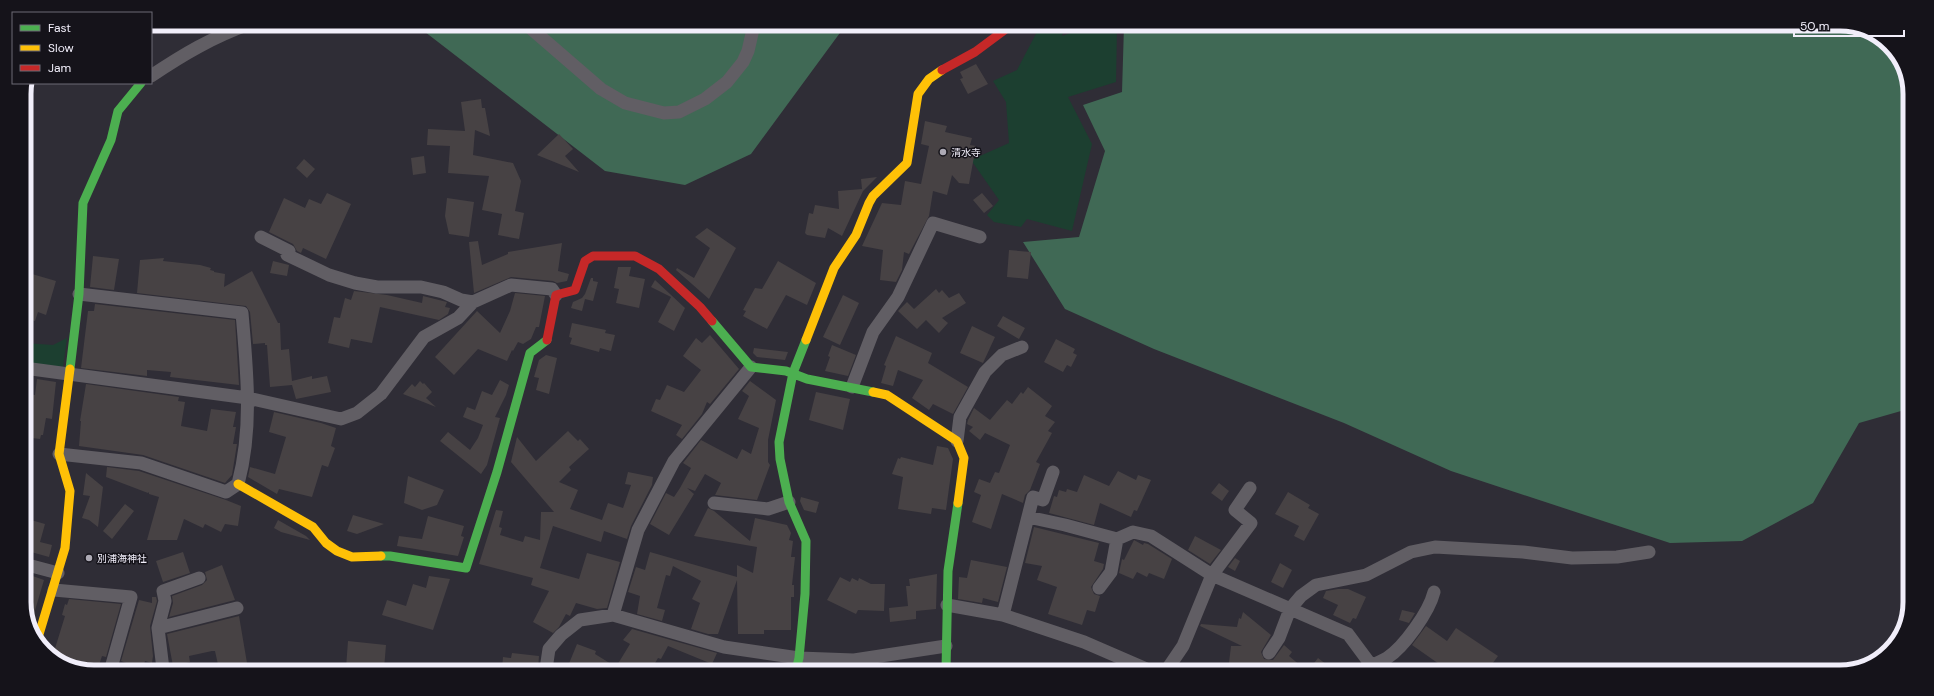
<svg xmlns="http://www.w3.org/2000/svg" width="1934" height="696" viewBox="0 0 1934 696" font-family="'DM Sans','Noto Sans JP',sans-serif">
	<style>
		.green { fill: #1c3f30 }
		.forest { fill: #406955 }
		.building { fill: #474244 }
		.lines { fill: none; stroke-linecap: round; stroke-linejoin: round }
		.street { stroke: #615e64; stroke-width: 13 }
		.fast { stroke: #4caf50; stroke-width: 9 }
		.slow { stroke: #ffc107; stroke-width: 9 }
		.jam { stroke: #c62828; stroke-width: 9 }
		.poi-dot { fill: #adaab5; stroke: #15131a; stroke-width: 1.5 }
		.labels { text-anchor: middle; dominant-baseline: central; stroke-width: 3; stroke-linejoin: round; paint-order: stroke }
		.poi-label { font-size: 10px; fill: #f1eefa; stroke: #15131a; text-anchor: start }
		.rim { fill: none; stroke: #f1eefa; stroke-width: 5 }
	</style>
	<rect width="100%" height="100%" fill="#2f2d36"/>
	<!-- green -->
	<path class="green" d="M1040 26H1065L1062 36 1089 26H1117L1116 82 1068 97 1092 144 1072 231 1027 219 1021 227 994 222 987 215 999 200 971 160 1009 143 1006 102 993 81 1017 70Z
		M67 338 63 367 24 362V343L53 345Z"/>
	<!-- forest -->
	<path class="forest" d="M416 25 845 26 751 154 685 185 605 171Z
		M1124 26 1862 28 1895 51 1910 90 1908 409 1859 423 1813 503 1742 541 1670 543 1451 471 1344 423 1154 349 1065 309 1023 242 1079 237 1105 151 1083 105 1122 92Z"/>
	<!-- building -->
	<path class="building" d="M976 64 988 84 968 94 960 79 963 78 960 72Z
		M481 99 482 108H485L490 136 475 130 473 155 513 163 521 181 515 211 524 213 519 239 498 235 502 214 482 210 489 176 448 173 450 146 427 145 428 129 465 131 461 102Z
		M925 121 947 126 945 132 972 138 970 145 976 146 969 184 959 183 952 175 947 195 933 191 929 216 909 254 904 252 902 270 896 282 880 280 883 250 862 246 882 203 901 205 905 181 921 184 929 146 921 144Z
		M559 134 573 149 565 156 579 172 537 155Z
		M424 156 426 173 413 175 411 158Z
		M304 159 315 169 307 178 296 168Z
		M877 177 863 191 842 236 828 228 825 238 807 235 805 233 809 213 813 214 815 205 839 209 838 191 862 189 861 179Z
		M327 193 351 204 326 259 303 248 301 253 297 251 293 244 269 232 284 198 305 208 309 199 321 204Z
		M982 193 993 206 984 213 973 200Z
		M447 198 474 202 469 237 449 234 445 216Z
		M707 228 736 248 709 299 676 270 677 268 694 278 710 248 695 237Z
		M478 241 482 265 508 254V252L562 243 558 271 569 274 567 281 557 283 553 281 511 277 474 293 469 242Z
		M1009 250 1031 252 1028 279 1007 277Z
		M93 256 119 259 114 290 90 287Z
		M164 258 163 261 200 265 211 268 210 270 214 271V272L225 274 224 287 252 271 278 323H280L281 350 289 349 292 381 312 376V379L327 376 331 392 296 399 292 385 270 387 267 345H265V343L253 344 250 312 246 306 137 293 140 260Z
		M273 261 289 265 287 276 270 273Z
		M778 261 816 283 807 305 786 295 767 329 743 316 746 311 743 310 755 288 762 289Z
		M618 267H631L629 276 645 279 639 308 616 303 619 289 614 288Z
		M32 274 56 281 46 315 38 312 35 321 24 318V283L28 284Z
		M591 278H593V281L598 282 593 301 585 299 582 311 571 308 573 302 582 298 585 294Z
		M655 280 685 308 674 331 658 322 671 297 651 287Z
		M936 289 939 293 942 290 949 298 959 293 966 303 942 318 948 323 939 333 926 320 917 329 898 311 907 302 914 309Z
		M354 291 387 295 422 303 423 296 447 302 445 307 450 308 448 314 439 320 380 307 372 343 351 339 349 348 328 343 334 317 340 318 345 298 351 300Z
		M515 293 545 296 539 327H536L531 339 523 344 518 342 513 351 512 350 507 361 478 349 454 375 435 357 477 311 500 333 510 311Z
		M843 295 859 303 840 345 823 337Z
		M95 304 235 320 239 385 170 377 171 372 147 370V376L81 368 88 311H94Z
		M1003 316 1025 328 1019 339 997 326Z
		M572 323 606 330 605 333 615 335 611 351 600 348 599 352 570 344 572 338 569 337Z
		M972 326 995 337 983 363 960 353Z
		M710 335 739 369 710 404 707 402 702 414 682 439 676 435 682 425 651 411 656 399 660 400 667 385 684 392 701 370 683 356 696 338 702 343Z
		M896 336 932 353 928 363 968 387 953 414 933 404 929 410 912 398 923 380 898 370 893 386 881 383 886 366 884 365Z
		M1056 339 1075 349 1073 353 1077 355 1071 367 1067 365 1063 372 1044 362Z
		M832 345 856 355 848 376 825 371 830 357 828 356Z
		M754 348 788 352 785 360 757 357 753 353Z
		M546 355 557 358 549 394 536 390 539 378 534 377 539 360Z
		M37 379 56 382 52 419 46 418 43 435H41L40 439 24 437 26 406 24 405V393L35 395Z
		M500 380 509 385 506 395 495 417 500 418 487 465 481 474 440 441 448 432 470 450 478 438 483 425 463 417 467 407 475 410 482 391 492 395Z
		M420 381 423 384 424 383 432 392 426 398 436 407 403 394 412 384 415 387Z
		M750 381 776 400 768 440V462L770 465 757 500 715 495 721 483 705 474 695 491 687 488 694 494 669 535 650 524 666 493 674 497 680 488 691 468 683 463 701 440 737 459 742 449 751 454 759 428 738 419 749 396 742 391Z
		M86 384 179 397 178 401 185 402 181 426 207 431 211 409 236 412 233 427H236L233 444H237L232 475 225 483 143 455 79 446 81 421H80Z
		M1028 387 1052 406 1045 416 1055 422 1048 431 1052 433 1036 462 1040 464 1030 490 1025 495 1023 503 1002 494 991 529 972 522 981 495 974 492 979 479 990 483 995 472 999 473 1010 445 985 433 980 440 969 431 973 427 967 424 968 420 974 408 990 420 1007 400 1012 404 1021 392 1023 394Z
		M816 392 850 399 843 430 809 420Z
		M274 412 321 423 336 428 331 446 335 448 328 467 322 465 312 497 279 489 277 494 248 477 250 467 275 474 286 437 269 432Z
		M568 431 578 441 580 439 589 449 569 467 571 470 559 482 578 490 570 509 602 520 608 503 623 508 631 485 625 484 628 472 653 477 652 485 631 526 627 539 604 531 601 542 553 526 540 568 579 579 587 553 620 562 607 608 597 609 576 603 570 616 566 614 559 627 553 633 533 622 549 591 531 585 533 578 479 564 496 510 503 511 499 527 502 528 500 535 523 542 525 536 540 540 541 512H554L511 462 517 437 536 461Z
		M937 446 948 448 953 459 946 510 932 508 931 514 898 509 903 477 892 474 898 458 900 459 901 457 933 465Z
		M107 467 139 471 226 500 241 506 238 526 225 524 221 532 205 524 203 528 184 519 177 540H147L159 497 149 494V492L148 493 106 477Z
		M1118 471 1136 480 1138 475 1151 480 1137 511 1134 510 1131 517 1100 503 1094 525 1049 513 1054 496 1057 497 1059 490 1066 492 1067 489 1077 492 1084 475 1109 486Z
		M86 473 103 487 98 527 89 520 82 518 90 496 83 495Z
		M408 476 444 490 437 505 422 510 404 503Z
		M1219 483 1229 491 1222 501 1211 493Z
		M1288 492 1310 505 1308 508 1319 514 1304 541 1294 536 1299 526 1275 514Z
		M801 497 819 502 816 513 804 510 800 501Z
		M125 504 134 511 112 539 103 531Z
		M708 508 714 511 750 541 755 518 787 525 791 533 789 540 793 541 791 557H795L792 585H794V597H791V630H764V634H738L737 580 718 634H708L691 629 700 603 692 599 701 581 673 566 670 576 666 575 657 608 665 610 662 621 637 614 640 596 628 592 636 567 645 570 650 552 737 577V565L753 573 757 547 694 536Z
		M353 515 384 524 357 534 347 531Z
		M428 516 464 526 461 536 464 537 458 556 397 546 399 536 422 539Z
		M24 518 45 524 40 542 52 545 49 557 24 550Z
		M278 520 306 536 310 540 281 532 274 528Z
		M1034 527 1099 543 1094 561 1104 564 1103 569 1091 587 1094 594 1100 596 1095 612 1087 610 1082 625 1048 614 1057 587 1037 580 1042 566 1025 563Z
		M1195 536 1221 550 1210 564 1188 550Z
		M1134 540 1143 545 1144 543 1148 544 1172 559 1164 579 1149 573 1147 577 1137 572 1133 579 1119 573 1122 559 1124 560Z
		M183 552 190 573 163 582 156 561Z
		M1235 558 1240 561 1235 571 1228 567Z
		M971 560 1007 567 998 602 983 598 982 603 958 599 959 577 967 578Z
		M1280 563 1292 570 1283 588 1271 582Z
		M222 565 235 600 169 617 173 603 172 596 202 585 207 580 205 572Z
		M24 573 44 580 31 624 24 606Z
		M937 574 936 609 916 611V619L890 622 889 608 908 606 906 586H910L909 579Z
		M429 576 450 579 433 630 382 615 387 600 406 606 413 584 426 588Z
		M840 577 850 582 852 578 858 581 859 578 871 584H885L884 611 858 610 856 614 827 600Z
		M1338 589H1348L1366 597 1356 619 1353 618 1350 623 1333 615 1338 605 1323 598 1326 591Z
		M152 597H156L157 601 150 626 153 656 152 663 145 661 143 668H124L126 663 121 661 139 600 152 603Z
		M69 599 121 604 106 657 102 656 98 668H72L53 655 65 616 62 615 65 604 67 605Z
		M1402 610 1415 613 1409 623 1399 620Z
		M1243 612 1271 635 1261 652 1264 659 1273 660 1284 645 1292 652 1289 656 1307 671H1228L1231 646H1242L1200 626 1201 624 1237 627 1239 618 1241 619Z
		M239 616 247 663 219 669 215 651H212L189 656 190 662 173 666 167 634Z
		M1426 626 1447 641 1456 628 1498 656 1487 671H1449L1412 645Z
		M632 629 717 653 712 664 668 646 661 659 658 658 651 670 577 669 568 666 577 644 596 651 595 654 616 667 630 644 623 640Z
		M348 641 386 645 384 669 346 668Z
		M512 653 539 656 538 669H502L503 657 511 658Z
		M1318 658 1335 671H1308Z"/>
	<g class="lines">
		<!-- street -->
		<path class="street" d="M527 25 601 89 625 103 664 113 679 112 705 99 727 82 743 62 748 51 754 25
			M151 76C184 54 211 38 249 24
			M261 237 289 251 287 255 329 275 355 283 377 287H421L443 292 461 300 473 302 511 285 552 289 556 295
			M24 368 248 398 341 419 357 413 381 394 424 337 458 318 473 302
			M852 387 873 332 898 297 933 223 980 237
			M957 441 960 417 985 372 1002 355 1022 347
			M59 454 141 463 226 492 238 484C253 428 247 371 242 313L79 294
			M714 503 768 509 789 502
			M1028 517 1065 525 1117 539
			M24 564 58 573
			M1099 588 1111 572 1117 539 1133 532 1151 536 1212 575 1348 634 1371 665
			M54 590 131 597 111 668
			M947 605 1003 615 1084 642 1151 671
			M613 615 638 530 674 461 751 367
			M1003 615 1033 497 1043 500 1053 472
			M158 628 237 608
			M1269 653 1279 638 1290 609 1301 596 1316 585 1366 575 1411 552 1435 547 1523 552 1572 558 1617 557 1649 552
			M163 669 158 628 165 601 163 591 199 578
			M546 669 549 649 561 635 580 620 613 615 724 647 799 658 854 660 946 646
			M1166 671 1183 646 1212 575 1251 523 1235 510 1250 488
			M1367 671C1372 663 1379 663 1387 658 1404 647 1429 612 1434 592"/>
		<!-- fast -->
		<path class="fast" d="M712 321 751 367 786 371 807 379 873 392
			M70 369 79 294 83 203 111 140 118 111 141 83
			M381 556H390L466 568 497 472 530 353 547 340
			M796 670 799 658 805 594 806 541 789 502 780 459 779 442 793 373 806 340
			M946 670 948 571 958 503"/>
		<!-- slow -->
		<path class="slow" d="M806 340 834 268 856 235 869 203 873 196 907 163 918 94 929 79 942 70
			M873 392 887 395 957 441 964 458 958 503
			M238 484 313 527 326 543 337 551 352 557 381 556
			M37 641 65 548 70 491 59 454 70 369"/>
		<!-- jam -->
		<path class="jam" d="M942 70 975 52 1010 26
			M547 340 556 295 575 290 585 261 593 256H635L659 269 700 307 712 321"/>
	</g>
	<!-- markers -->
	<g class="poi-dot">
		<circle cx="943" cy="152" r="4"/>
		<circle cx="89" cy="558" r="4"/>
	</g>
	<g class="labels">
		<!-- poi labels -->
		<g class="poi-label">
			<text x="951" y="152">清水寺</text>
			<text x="97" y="558">別浦海神社</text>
		</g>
	</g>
	<!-- crop -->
	<path d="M0 0H1934V696H0ZM94 31H1840A63 63 0 0 1 1903 94V602A63 63 0 0 1 1840 665H94A63 63 0 0 1 31 602V94A63 63 0 0 1 94 31Z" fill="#15131a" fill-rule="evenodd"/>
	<path class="rim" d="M94 31H1840A63 63 0 0 1 1903 94V602A63 63 0 0 1 1840 665H94A63 63 0 0 1 31 602V94A63 63 0 0 1 94 31Z"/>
	<!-- legend -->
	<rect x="12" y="12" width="140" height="72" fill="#15131a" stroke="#6d6b74"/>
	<rect x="20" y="25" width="20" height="6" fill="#4caf50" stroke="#6d6b74"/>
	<text x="48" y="32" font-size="12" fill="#f1eefa">Fast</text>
	<rect x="20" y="45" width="20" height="6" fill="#ffc107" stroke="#6d6b74"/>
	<text x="48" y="52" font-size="12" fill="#f1eefa">Slow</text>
	<rect x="20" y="65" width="20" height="6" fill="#c62828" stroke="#6d6b74"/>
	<text x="48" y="72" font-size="12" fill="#f1eefa">Jam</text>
	<!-- scale -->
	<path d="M1794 30v6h110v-6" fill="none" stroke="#f1eefa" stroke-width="2"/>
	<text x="1800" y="30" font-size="12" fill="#f1eefa" stroke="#15131a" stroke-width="3" paint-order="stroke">50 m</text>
</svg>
